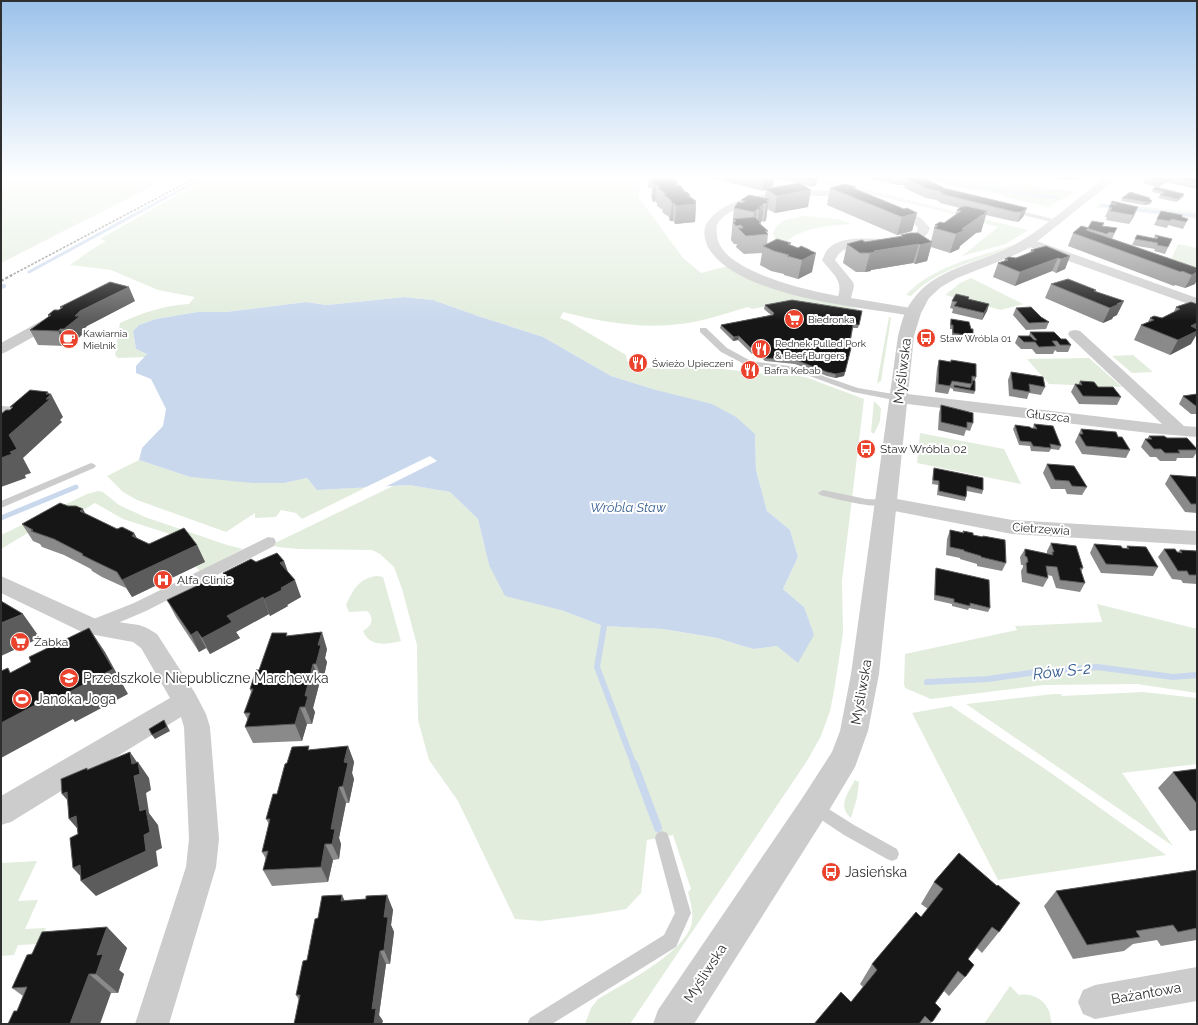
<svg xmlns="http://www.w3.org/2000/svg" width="1198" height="1025" viewBox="0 0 1198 1025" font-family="Raleway,sans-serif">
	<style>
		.green { fill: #e2eddd }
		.water { fill: #c9d8ed }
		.pier { fill: #fff }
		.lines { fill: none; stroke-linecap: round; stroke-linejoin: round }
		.stream-far4 { stroke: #c9d8ed; stroke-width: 3 }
		.stream-far3 { stroke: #c9d8ed; stroke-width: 4 }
		.stream-far2 { stroke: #c9d8ed; stroke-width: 5 }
		.stream-far1 { stroke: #c9d8ed; stroke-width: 6 }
		.stream { stroke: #c9d8ed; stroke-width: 8 }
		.service { fill: #ccc; fill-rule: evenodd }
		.pedestrian { fill: #ccc; fill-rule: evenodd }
		.minor { fill: #ccc; fill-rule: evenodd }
		.tertiary { fill: #ccc; fill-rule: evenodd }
		.rail-far1 { stroke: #848484; stroke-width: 1.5; stroke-dasharray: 2.5 1.5; stroke-linecap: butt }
		.rail { stroke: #848484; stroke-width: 2; stroke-dasharray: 3 2; stroke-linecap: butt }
		.wall { fill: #8a8a8a; fill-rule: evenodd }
		.shaded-wall { fill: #5c5c5c }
		.building { fill: #161616; stroke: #5c5c5c }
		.labels { text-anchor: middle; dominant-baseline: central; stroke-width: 4; stroke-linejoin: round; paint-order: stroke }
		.far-poi-label { font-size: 10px; fill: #2f2f2f; stroke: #fff; text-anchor: start }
		.street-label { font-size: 12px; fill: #2f2f2f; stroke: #fff }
		.poi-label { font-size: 12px; fill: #2f2f2f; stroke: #fff; text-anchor: start }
		.water-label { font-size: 13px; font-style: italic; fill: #3a6194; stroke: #fff }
		.near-street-label { font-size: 14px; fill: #2f2f2f; stroke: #fff }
		.near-poi-label { font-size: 14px; fill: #2f2f2f; stroke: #fff; text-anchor: start }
		.near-water-label { font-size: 16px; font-style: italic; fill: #3a6194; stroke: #fff }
	</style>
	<rect width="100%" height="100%" fill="#fff"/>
	<!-- green -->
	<path class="green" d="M1 177H170L1 263Z
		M209 177H648L639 188V198L683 258 701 273 728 266 861 310 794 301 752 309 748 307C726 313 703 322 680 324 640 329 602 322 563 312L560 318 568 321 626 355 627 361 643 368 690 365 772 375 791 374 808 378 864 399 842 581 843 633 834 691 830 711 821 736 807 761 630 1024H585L591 1008 598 999C625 983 676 957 690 929 695 917 691 904 688 892L691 889 673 835 647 840 641 893 626 909 596 914 541 921 515 919 458 801 429 760 418 720 417 645 402 589 394 567 380 554 372 550 299 549 278 547 271 545 393 486 409 485 450 492 478 519 489 565 561 610 603 626 663 629 717 638 753 649 777 646 804 607 783 589 798 557 790 530 767 511 756 470 755 434 656 390 611 376 543 337 478 316 433 300 404 297 327 305 306 302 226 312H197L156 319 139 325 133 331 136 349 147 354 145 357 118 358 115 355 120 323C142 313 165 305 189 304L195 297 158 290 111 270 70 265 91 250 106 241 100 239Z
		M797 177H817L1028 230 1006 244 962 256 998 227 938 210Z
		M918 177H965L1078 192 1056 202 1049 207 1004 197 1005 195 958 187Z
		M1100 204 1134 206 1197 212V219L1093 207 1099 206Z
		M803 216 838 219 851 224C827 226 799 227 782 246L776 241 773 234C778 219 789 219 803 216Z
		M1016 244C978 264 943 264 911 296L906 295C934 265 979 257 1016 244Z
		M1178 244 1197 248V277L1168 267Z
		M971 278 1023 304 1001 310 945 295 960 283Z
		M889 317 891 318 881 381 877 383Z
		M1133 355 1153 372 1132 373 1112 356Z
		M1089 358 1122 387 1049 384 1027 359Z
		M874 401 881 408 880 421 874 434 871 432Z
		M920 433 1004 449 1021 484 917 463Z
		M139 460 190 477 284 483 307 478 317 490 367 487 302 519 296 513 281 510 276 517 255 518V513L226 532 137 500 123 492 107 476Z
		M98 491 103 492 119 505 145 517 227 545 243 549 200 571 196 567 205 562 192 545 196 541 176 536 123 519 95 503 54 528 41 525 1 549V535L87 494Z
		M377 576 383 577 401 641C387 644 370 648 363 631 372 626 375 618 367 611L349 612 346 605C353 590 359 578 377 576Z
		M1097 604 1193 628H1197V693L1137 684 1044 685 931 699 905 688 904 684 905 654 1017 630 1015 626 1102 622Z
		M1143 692 1197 698V764L1122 773 1173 846 966 704 1054 694H1061L1062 696Z
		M951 706 1051 773 1166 855 998 880 912 713Z
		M855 780 859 782 857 798 851 818C837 806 848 793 855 780Z
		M37 861 18 901 38 900 25 929 46 928 39 944 18 945 14 955 1 956V863Z
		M1010 986 1019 995C1036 992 1051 1004 1051 1022L1053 1024H984Z"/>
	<!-- water -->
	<path class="water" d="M404 297 433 300 478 316 543 337 611 376 656 390 712 404 736 417 755 434 756 470 767 511 790 530 798 557 783 589 804 607 814 635 798 663 777 646 753 649 717 638 663 629 603 626 561 610 505 596 489 565 478 519 450 492 409 485 317 490 307 478 284 483H253L190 477 139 460 142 448 163 426 166 409 151 379 136 373V366L147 354 136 349 133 331 139 325 156 319 197 312H226L306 302 327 305Z"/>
	<!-- pier -->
	<path class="pier" d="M430 456 437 461 383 488 362 489Z"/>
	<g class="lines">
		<!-- stream-far4 -->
		<path class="stream-far4" d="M929 177 960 185 1058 198
			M1101 205 1115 207
			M1130 209 1197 216
			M29 272 204 177"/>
		<!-- stream-far3 -->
		<path class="stream-far3" d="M1 287 4 286"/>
		<!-- stream-far2 -->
		<path class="stream-far2" d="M1 518 76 487"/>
		<!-- stream-far1 -->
		<path class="stream-far1" d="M604 626 597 667 634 765
			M927 682 988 679 1036 672 1097 667 1173 677 1197 675"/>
		<!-- stream -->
		<path class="stream" d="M634 764 658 828"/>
		<!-- service -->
		<path class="service" d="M1013 209 1057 220 1058 221 1055 223 1011 212V210Z
			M700 328H706L727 348 751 361 797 367 858 388 899 395 903 398 899 401 853 392 796 371 746 365 721 352 700 332Z
			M91 463 94 464 96 466 94 468 1 508V501Z
			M823 490 866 499 886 500 891 503C884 512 832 498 820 495L818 493Z
			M816 801 854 825 897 849 899 854 897 859 892 861 887 859 844 835 811 813 809 808 811 803Z
			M662 831 667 833 669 838 691 913 676 947 552 1024H527L530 1018 664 935 675 913 655 838 657 833Z"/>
		<!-- pedestrian -->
		<path class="pedestrian" d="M268 537 274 538 276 542 274 546 146 611 92 634 86 632 83 627 86 622 134 603Z"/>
		<!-- minor -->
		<path class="minor" d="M801 190 841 191 859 194 860 196C856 201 833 197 825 196 801 195 728 200 717 225 716 228 717 232 717 234 717 271 810 291 838 296 844 279 830 272 822 260 824 257 825 252 828 249 849 228 893 248 917 232L918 228 913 222 887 211 885 209 891 206 895 207 921 218 930 228C922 253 873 245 852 247 844 249 839 252 835 260L853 282 854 286 851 298 917 309 919 312 917 315 912 316C859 307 740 297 709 249 705 242 702 230 707 223 724 196 772 193 801 190Z
			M1028 238 1197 298V307L1024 245 1022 242 1024 239Z
			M55 315 60 316 62 319 60 322 6 352 1 354V343L50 316Z
			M1075 330 1080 331 1184 426 1197 427V437L1149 433 899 403 893 402 891 398 893 394 899 393 1162 424 1070 337 1068 334 1070 331Z
			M1 406 29 408 32 412 29 416 23 417 1 416Z
			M886 497 1012 520 1197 531V545L1012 534 879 508 876 503 879 498Z
			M1 576 96 619 139 625 147 628 157 634 195 693 206 714 210 727 219 839 216 867 169 1024H135L186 867 189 839 184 727 181 717 11 822 1 825V796L170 698 141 648 133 642 84 633 1 593Z
			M1197 967V1001L1095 1019 1083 1014 1078 1002 1083 990 1095 985Z"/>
		<!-- tertiary -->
		<path class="tertiary" d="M1105 177H1118L1029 248 1010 257 957 278 941 287 929 298 921 313 914 336 879 674 868 731 855 767 825 817 694 1024H653L658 1010 803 797 832 752 840 731 851 674 898 336C900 328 902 320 905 313 927 265 981 266 1021 241 1049 224 1078 198 1105 177Z"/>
		<!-- rail-far1 -->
		<path class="rail-far1" d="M10 276 197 177"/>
		<!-- rail -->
		<path class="rail" d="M1 281 12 275"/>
	</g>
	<!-- wall -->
	<path class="wall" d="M649 177H677L675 180 678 183V185L690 197 696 201 695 222 675 224 673 221H670L669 219V217L662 212 663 210 657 206V204L655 201 653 202 651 197 652 188H648Z
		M707 177H811L817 179 816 185 813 187 800 184 808 207 775 213 767 209 766 220 764 222 762 221 761 222V225L768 231 767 233 768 234 767 244 791 245 798 248 810 250 812 272 798 279 784 275V274L771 271 760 265 762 253 744 254 736 247 737 244H734L731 240 734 208 740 203 741 200 765 198 766 190 763 191ZM774 178 799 183 768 189 773 186Z
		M869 177H922L944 188 1027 208 1023 217 1018 222 1012 221 986 215 981 232 976 233 960 246 959 249 950 253 931 247 927 261 915 264 913 263 871 270V271L865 272H856L843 263 847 244 865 242 900 237 901 235 931 241 935 225 944 223 955 215 957 210 960 208 940 203V202L937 201V200L926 198 904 188 905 187 904 186V185H897L869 178Z
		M1052 177H1078L1077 180 1055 179Z
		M1145 177H1196L1197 178V189L1167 182 1158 187 1143 183Z
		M856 187V189L904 209 917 213 912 231 897 235 827 205 830 188Z
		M1153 189 1184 194 1183 197 1176 202 1158 198 1161 194 1152 192Z
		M1122 198H1150V200L1152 201 1150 204 1144 205 1121 201Z
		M1112 201 1138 207 1134 216 1129 224 1106 220 1107 217H1105Z
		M1161 211 1188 219 1183 229 1168 225 1167 228 1154 225Z
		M1102 226 1117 228 1112 239 1197 268 1195 284 1185 288 1175 285 1174 286 1068 246 1073 233 1088 228Z
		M1155 235 1172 239 1165 254 1154 251 1155 249 1132 245 1135 239 1154 238Z
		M1031 250 1070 256 1065 269 1056 273 1052 271 1015 286 993 277 998 263 1004 261 1005 259 1016 258 1030 253Z
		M1051 284 1096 290 1095 291 1117 315 1113 317 1112 319 1103 323 1045 298Z
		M969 297V299L989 304 987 311 982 320 952 313 953 309 950 308 952 301Z
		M135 301 87 326 85 328 86 331 72 344H67L65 346 38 345 30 330 48 317V315L59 310 61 309 60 307Z
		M1191 302V344L1170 355 1134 340 1141 325 1148 322 1150 318H1162L1174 312 1176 307Z
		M765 305 862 311 858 328H853L844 376 835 378 827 376 795 364 765 361 756 353 752 354 738 340 733 341 720 328 721 325 771 315 764 309Z
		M1016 308 1041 317 1049 322 1046 329 1026 330 1013 315Z
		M951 319 971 329 973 335 972 338 964 337 963 339 952 337V329H950V323Z
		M1030 332 1061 339 1071 345 1068 352H1057L1055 350 1053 354H1036L1032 349H1021L1015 343 1018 336H1029Z
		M939 360 951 362V360L976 377 975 381V391L974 394 953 391V389L950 388 948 394 935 392 937 368Z
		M1011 372 1045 387 1041 395 1029 393 1027 399 1009 396 1008 380Z
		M1080 381 1121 397 1117 405 1079 404 1071 392 1075 384 1078 385Z
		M1197 394V414H1191L1179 404 1183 396Z
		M941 405 973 423 970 431 966 430 964 436 938 430 939 413Z
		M1034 424 1061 446 1059 450 1051 449 1049 452 1031 451 1030 446 1019 445 1013 429 1015 425 1033 429V428Z
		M1081 429 1130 450 1126 458 1082 454 1075 442Z
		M1149 436 1167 438 1197 449V452L1193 458H1177L1176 461H1160L1156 457H1150L1141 447 1145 439H1147Z
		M1047 464 1087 487 1082 495 1067 494 1065 489H1051L1043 473Z
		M934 468 983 490 982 494 967 491 966 497 965 501 937 495 938 485 932 484 933 472Z
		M1170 475 1197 477V513L1185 512 1165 484Z
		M86 514 117 529 134 533 137 538 149 544 197 545 205 562 132 597 126 588 102 577 92 571 91 569 64 555 42 547 40 544 33 541 22 524Z
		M950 530 963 533V531L973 535 982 537 983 536 1006 563 1002 571 977 566V564L960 559V558L946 555 947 539Z
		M1051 543 1083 568 1081 572 1085 583 1080 592 1056 588 1052 576 1047 575 1048 578 1043 587 1022 582 1021 571 1023 567V565H1021L1020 557 1025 549 1047 554V551Z
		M1094 544 1122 548 1126 549 1127 546 1158 567 1153 576 1101 573 1090 553Z
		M1164 549 1178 552 1180 550 1197 551V584L1183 583 1181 580 1172 579 1158 557Z
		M284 561 288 572 301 597 287 605 288 606 270 616 269 614 236 632 240 638 210 654 206 648 199 652 176 617 167 600 217 579 224 575 223 573 256 562Z
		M936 568 990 608 988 612 969 608 968 610 952 606V604L934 600 935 573Z
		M288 636 327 649 325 658 327 662 323 681H320L313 708 315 712 312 724H307L302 741 253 743 245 727 248 720 244 713 251 692 250 689 259 670Z
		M348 746 354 762 352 773 354 779 349 803H346L339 838 341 844 339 859 333 860 328 882 272 886 263 870 266 859 262 852 269 824 266 819 277 794 287 763 310 750Z
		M1197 769V830L1190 831 1158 788 1173 772Z
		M959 853 999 932 982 953 977 948 968 959 966 976 950 995 949 996 944 991 935 1003 941 1009 930 1024H814L851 1002 863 987 860 984 872 964 921 917 928 909 921 904 934 882Z
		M1197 870V940L1161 946 1157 940 1133 944 1124 951 1073 959 1044 906 1056 891Z
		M387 895 393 910 391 925 394 932 390 964H386L379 1015 383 1021 299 1000 296 995 307 960 318 918 345 900 366 899Z
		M107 927 127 948 119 970 124 974 118 993H111L17 1011 23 996 12 988 32 954Z"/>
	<!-- shaded-wall -->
	<path class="shaded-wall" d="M667 177H677L667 190Z
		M765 177H774L773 186 763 191Z
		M1168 177H1170L1167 182 1158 187 1160 181Z
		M817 179 816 185 813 187 814 181Z
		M654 184H656L655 201 653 202Z
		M811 190 808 207 775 213 777 196Z
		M1184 194 1183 197 1176 202 1178 199Z
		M687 195H690V204L694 201H696V204L695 222 675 224 676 206Z
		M1150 198 1149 201H1152L1150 204 1144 205 1146 202Z
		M769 199 766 220 764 222 766 201Z
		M672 203H674L673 221H670Z
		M764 203 762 221 759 223 757 228 759 208Z
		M1138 207 1134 216 1129 224 1133 215Z
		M1027 208 1023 217 1018 222 1021 212Z
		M757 209 755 228 752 230 754 212Z
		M987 211 981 232 976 233 960 246 959 249 950 253 956 234Z
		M917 213 912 231 897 235 902 217Z
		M932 242 927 261 915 264 920 245Z
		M919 244 913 263 871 270V271L865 272 870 253 874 251Z
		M809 250H810L809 256 816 253 812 272 798 279 802 260Z
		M1070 256 1065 269 1056 273 1061 259Z
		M1058 258 1052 271 1015 286 1020 272Z
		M1197 272V280L1195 284 1185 288 1192 275Z
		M129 287 135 301 87 326 85 328 86 331 72 344 64 329 75 316 80 311Z
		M1124 301 1117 315 1113 317 1112 319 1103 323 1110 308Z
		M989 304 987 311 982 320 984 313Z
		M1197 323V334L1191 344 1170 355 1178 340 1191 326Z
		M60 329 67 344 65 346 58 331Z
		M739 336 738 340 733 341 734 337Z
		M851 348 844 376 835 378 836 374Z
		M756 349V353L752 354 753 350Z
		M48 392 50 395 51 394 63 417 60 420 62 422 23 458 31 473 25 475 26 478 1 487V458L10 452 9 435 46 399V394Z
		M83 509 92 526 80 511Z
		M134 533 143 550 132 536Z
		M197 545 205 562 132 597 122 580Z
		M284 561 290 578 280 563Z
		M295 580 301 597 287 605 288 606 270 616 264 599 281 588Z
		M263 597 269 614 236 632 240 638 210 654 202 638 227 616Z
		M23 614 40 638 1 656V623Z
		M89 628 105 652 128 694 75 722 73 719 1 758V723Z
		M197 631 206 648 199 652 191 635Z
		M322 632 327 649 325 658 327 662 323 681 316 664 318 645Z
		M313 664 320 681 313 708 315 712 312 724 305 707V696Z
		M300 707 307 724 302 741 295 724Z
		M164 720 170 731 155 739 152 735Z
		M348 746 354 762 352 773 354 779 349 803 343 786 344 762Z
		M130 752 139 765 138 762 149 778 151 790 146 793 149 813 158 825 162 848 156 851 158 866 96 896 81 881 84 880 73 868 140 811Z
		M339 787 346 803 339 838 341 844 339 859 332 844 331 829Z
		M67 792 76 810 62 794Z
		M76 816 83 835 69 819Z
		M325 844 333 860 328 882 321 867Z
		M342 895 349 910 341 901Z
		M387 895 393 910 391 925 394 932 390 964 384 950V917Z
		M107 927 127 948 119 970 124 974 118 993 96 974 97 955Z
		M380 951 386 964 379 1015 383 1021 382 1024H374L372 1009Z
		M89 974 111 993 100 1024H70Z"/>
	<!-- building -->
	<path class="building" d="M799 177H811L817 179 814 181Z
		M906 177H922L944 188H943L1027 208 1021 212H1015L942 194 943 193 939 192 940 191 928 189 907 179 909 178Z
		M1147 177H1168L1160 181Z
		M1175 177 1197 178V183Z
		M671 178 675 180 678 183H675L677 186 680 185 685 192H687L690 195H687L696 201H694L696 204 676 206 674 203H672L670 201H672L663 194H666L658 188H660L656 184H654L652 180Z
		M799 183 811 190 777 196 766 189Z
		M845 184 856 187 853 188 904 209 907 208 917 213 902 217 830 188Z
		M1156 187 1184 194 1178 199 1160 195 1164 192 1153 189Z
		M1130 192 1150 198 1149 199 1152 201 1146 202 1122 198Z
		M749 195 769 199 766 201 768 202 766 204 764 203 759 208H761L760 210 757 209 754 212 734 208 738 202 742 203 745 201 741 200Z
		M1112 201 1138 207 1133 215 1110 211 1112 208 1109 207 1111 204H1116L1111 203Z
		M966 206 987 211 984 213 987 214 982 215 962 229 965 230 956 234 934 228 938 226 935 225 940 222 944 223 961 211 957 210 961 207Z
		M1161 211 1182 215V217L1188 219 1186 222 1171 219 1170 221 1157 219Z
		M755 217 761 223H759L768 231H765L768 234 746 236 738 228H743L741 225 736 226 733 222 736 221 733 219Z
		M1092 221 1104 223 1102 226 1117 228 1114 233 1109 232 1107 234 1089 229V228H1088Z
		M1081 226 1089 228 1086 230 1197 268V272L1192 275 1182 271 1181 272 1073 233Z
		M910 233H918L932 242 920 245 919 244 874 251 875 252 870 253H860L847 244 862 240 865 242 903 236 901 235Z
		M1137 235 1157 239 1158 237 1155 235 1172 239 1168 247 1157 245 1158 243 1135 239Z
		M777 239 791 243 788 244 798 248 801 246 810 250H809L816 253 802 260 787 256 789 255 774 251 763 246Z
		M1046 246 1070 256 1061 259 1058 258 1020 272 998 263 1008 260 1005 259 1009 257 1016 258 1034 251 1031 250Z
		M1068 279 1096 290 1094 291 1124 301 1117 304H1119L1110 308 1051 284Z
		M110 282 129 287 80 311 75 316H80L64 329H60L58 331 30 330 51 315H48L54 310H59L63 307H60Z
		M956 294 969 297 968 299 989 304 984 313 954 306 957 302 952 301Z
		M792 300 862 311 859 325 853 324 849 347 851 348 845 372 836 374 827 372 796 360 765 358 756 349 753 350 739 336 734 337 721 325 773 315 774 313 765 305Z
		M1191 302 1197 304V323L1191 326 1197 329V331L1178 340 1141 325 1154 320 1150 318 1154 316 1162 318 1180 309 1176 307Z
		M1031 307 1041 317 1049 322 1029 323 1016 308Z
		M951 319 969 322 971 329H973V335L965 333V335L953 333V325H951Z
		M1030 332H1054L1061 339H1066L1071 345H1060L1057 341H1052L1056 346 1039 347 1035 342H1024L1018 336H1030L1034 340H1037Z
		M939 360 951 362V360L976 364V377L972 376V384L952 381 950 386 938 384Z
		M1011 372 1043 377 1045 387 1029 384 1030 392 1013 389Z
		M972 380 975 381V391L954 387V385L970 388 972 384Z
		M1080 381 1094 382 1098 387H1113L1121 397 1083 396 1075 384 1082 385Z
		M30 390 48 392 46 394H51L46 399H50L9 435 17 449 10 452 12 454 1 458V414L6 410H10L13 407H10Z
		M1197 394V406H1196L1183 396Z
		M941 405 973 413V423L967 422V428L941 422Z
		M1034 424 1053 426 1061 446 1050 444 1051 448 1033 446 1031 442 1020 441 1015 425 1030 427 1031 428 1037 429Z
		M1081 429 1116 432 1118 437H1122L1130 450 1086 446 1079 434H1083Z
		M1149 436H1164L1167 438H1187L1197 449V450H1178L1180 453H1165L1161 449H1154L1145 439H1152Z
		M1047 464 1074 466 1087 487 1072 486 1069 481 1055 480Z
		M934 468 983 478V490L967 486 966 497 939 491V481L933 480Z
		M1170 475 1197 477V504H1191Z
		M60 503 68 506H76L83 509 80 511 117 529 122 527 134 533 132 536 149 544 184 528 197 545 122 580 117 572 92 560 82 555 83 554 54 539 31 531 33 530 22 524Z
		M950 530 964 533 963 531 973 533V535L983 537V536L1005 540 1006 563 981 557V556L964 551V550L950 547Z
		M1051 543 1076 546 1083 568H1080L1085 583 1060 580 1057 567 1046 566 1048 578 1027 573 1026 563 1028 562 1027 557 1025 556V549L1053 555 1052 552H1054Z
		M1094 544 1121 546 1122 548 1129 549 1127 546 1146 547 1158 567 1106 564Z
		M1164 549H1175L1177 552 1182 553 1180 550 1197 551V575H1189L1187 571H1178Z
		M277 553 284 561 280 563 295 580 281 588 282 590 264 599 263 597 227 616 232 622 202 638 197 631 191 635 167 600 215 577 217 579 224 575 223 573 251 559 256 562Z
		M936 568 989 580 990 608 970 603V606L954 602V599L935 595Z
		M1 601 23 614 1 623Z
		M89 628 113 669 58 698 56 694 1 723V671L8 668 10 673 31 662 29 657Z
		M322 632 318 645H321L316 664H313L305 696H308L305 707H300L295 724 245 727 250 713H244L253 689H250L256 670H259L272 633H287L286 636Z
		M164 720 167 727 152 735 149 729Z
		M309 746 308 750 348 746 344 762 348 763 343 786 339 787 331 829H335L332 844H325L321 867 263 870 268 851 262 852 270 819H266L273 794H277L285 764 287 763 292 747Z
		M130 752 132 764 138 762 140 774 134 776 140 811 146 809 150 832 144 835 146 851 81 881 80 865 73 868 70 838 78 834 76 816 69 819 67 792 62 794 61 779 87 768V770Z
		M1197 769V804L1173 772Z
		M959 853 997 886 998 885 1020 903 999 932 992 927 968 959 974 965 966 976 965 977 958 971 935 1003 941 1009 933 1021 931 1022 925 1016 919 1024H814L841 992 851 1002 877 970 872 964 916 912 921 917 943 889 934 882Z
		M1197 870V928L1178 932 1173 925 1136 931 1140 937 1087 945 1056 891Z
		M342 895 341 901 366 899V896L387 895 384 917H388L384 950 380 951 372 1009 376 1008 374 1024H294L300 995H296L303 961 307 960 315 919 318 918 322 896Z
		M107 927 97 955 103 954 96 974H89L70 1024H8L14 1011H17L27 987 12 988 27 955 32 954 42 932Z"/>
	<!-- sky -->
	<linearGradient id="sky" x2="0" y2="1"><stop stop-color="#9bc2ea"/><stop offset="0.55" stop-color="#fff"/><stop offset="1" stop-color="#fff" stop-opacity="0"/></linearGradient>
	<rect width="1198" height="321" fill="url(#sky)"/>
	<!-- icons -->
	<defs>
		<symbol id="supermarket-disc" viewBox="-11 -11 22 22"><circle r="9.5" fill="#eb422d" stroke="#fff"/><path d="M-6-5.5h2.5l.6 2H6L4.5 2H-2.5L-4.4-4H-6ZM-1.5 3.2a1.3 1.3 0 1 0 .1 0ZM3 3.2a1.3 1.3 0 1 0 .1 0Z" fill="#fff"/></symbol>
		<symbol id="bus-disc" viewBox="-11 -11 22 22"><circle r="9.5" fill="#eb422d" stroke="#fff"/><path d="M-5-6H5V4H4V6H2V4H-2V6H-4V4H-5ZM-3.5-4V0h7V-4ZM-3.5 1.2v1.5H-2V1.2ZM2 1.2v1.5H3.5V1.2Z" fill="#fff"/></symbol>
		<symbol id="cafe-disc" viewBox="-11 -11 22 22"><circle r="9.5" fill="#eb422d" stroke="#fff"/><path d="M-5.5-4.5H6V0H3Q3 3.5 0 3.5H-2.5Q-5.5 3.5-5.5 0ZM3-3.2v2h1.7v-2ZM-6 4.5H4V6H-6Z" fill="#fff"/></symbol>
		<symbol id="restaurant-disc" viewBox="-11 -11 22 22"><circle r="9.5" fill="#eb422d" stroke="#fff"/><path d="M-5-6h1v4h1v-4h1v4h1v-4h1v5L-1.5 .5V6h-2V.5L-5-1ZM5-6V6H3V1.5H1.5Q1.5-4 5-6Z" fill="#fff"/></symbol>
		<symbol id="hospital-disc" viewBox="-11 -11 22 22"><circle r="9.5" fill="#eb422d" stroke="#fff"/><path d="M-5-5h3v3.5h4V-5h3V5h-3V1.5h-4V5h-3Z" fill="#fff"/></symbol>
		<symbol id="school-disc" viewBox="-11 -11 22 22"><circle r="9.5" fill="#eb422d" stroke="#fff"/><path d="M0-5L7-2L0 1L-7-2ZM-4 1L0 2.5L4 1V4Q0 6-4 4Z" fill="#fff"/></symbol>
		<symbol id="stadium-disc" viewBox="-11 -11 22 22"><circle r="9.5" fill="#eb422d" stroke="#fff"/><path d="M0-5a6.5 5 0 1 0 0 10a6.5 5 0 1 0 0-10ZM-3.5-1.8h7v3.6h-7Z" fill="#fff"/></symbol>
	</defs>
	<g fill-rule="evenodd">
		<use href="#supermarket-disc" x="783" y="308" width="22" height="22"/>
		<use href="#bus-disc" x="915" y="327" width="22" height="22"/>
		<use href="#cafe-disc" x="58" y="328" width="22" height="22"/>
		<use href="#restaurant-disc" x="750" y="338" width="22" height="22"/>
		<use href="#restaurant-disc" x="627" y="352" width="22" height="22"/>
		<use href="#restaurant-disc" x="739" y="359" width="22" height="22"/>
		<use href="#bus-disc" x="855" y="438" width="22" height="22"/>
		<use href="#hospital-disc" x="152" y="569" width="22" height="22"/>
		<use href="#supermarket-disc" x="9" y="631" width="22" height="22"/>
		<use href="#school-disc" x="58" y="667" width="22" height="22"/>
		<use href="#stadium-disc" x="11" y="688" width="22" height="22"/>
		<use href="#bus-disc" x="820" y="861" width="22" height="22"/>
	</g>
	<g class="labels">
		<!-- far-poi labels -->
		<g class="far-poi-label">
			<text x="808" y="319">Biedronka</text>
			<text x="83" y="333">Kawiarnia<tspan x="83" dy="12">Mielnik</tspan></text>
			<text x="940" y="338">Staw Wróbla 01</text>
			<text x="775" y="343">Rednek Pulled Pork<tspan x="775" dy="12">&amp; Beef Burgers</tspan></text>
			<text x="652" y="363">Świeżo Upieczeni</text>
			<text x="764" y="370">Bafra Kebab</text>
		</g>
		<!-- street labels -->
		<g class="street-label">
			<text transform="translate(1048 416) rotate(7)">Głuszca</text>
			<text transform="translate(1041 529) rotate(4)">Cietrzewia</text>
		</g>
		<!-- poi labels -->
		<g class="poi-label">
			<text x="880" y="449">Staw Wróbla 02</text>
			<text x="177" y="580">Alfa Clinic</text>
			<text x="34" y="642">Żabka</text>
		</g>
		<!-- water labels -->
		<g class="water-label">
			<text x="628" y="507">Wróbla Staw</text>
		</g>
		<!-- near-street labels -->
		<g class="near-street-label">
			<text transform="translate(902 371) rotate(-83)">Myśliwska</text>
			<text transform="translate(861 692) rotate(-80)">Myśliwska</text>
			<text transform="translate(705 973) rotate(-57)">Myśliwska</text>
			<text transform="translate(1146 993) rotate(-10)">Bażantowa</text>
		</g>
		<!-- near-poi labels -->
		<g class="near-poi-label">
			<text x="83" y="678">Przedszkole Niepubliczne Marchewka</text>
			<text x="36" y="699">Janoka Joga</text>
			<text x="845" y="872">Jasieńska</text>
		</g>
		<!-- near-water labels -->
		<g class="near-water-label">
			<text transform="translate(1062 671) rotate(-6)">Rów S-2</text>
		</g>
	</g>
	<!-- border -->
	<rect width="1198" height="1025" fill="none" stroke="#2f2f2f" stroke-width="4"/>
</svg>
